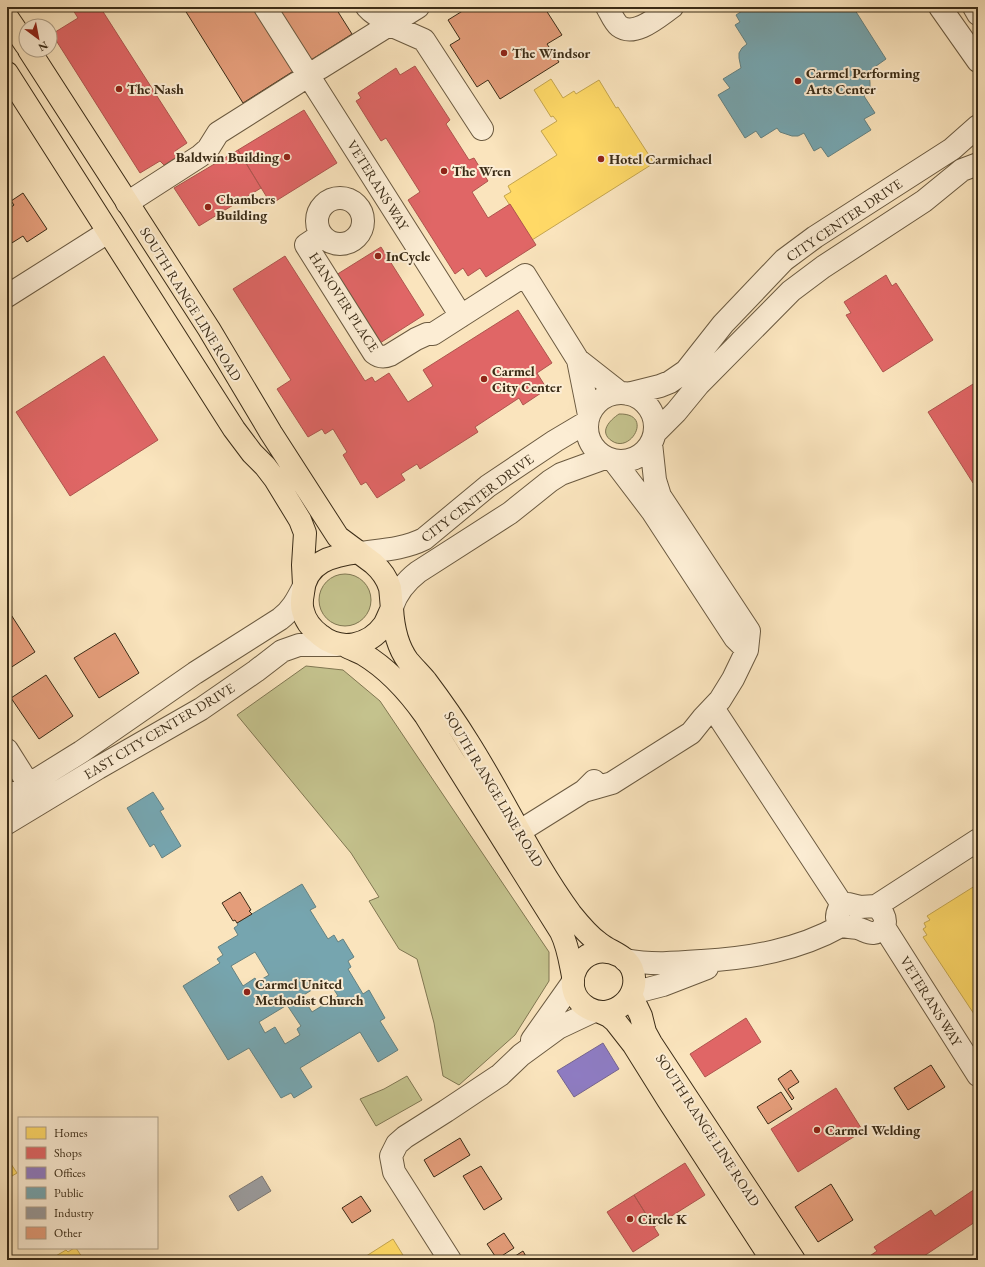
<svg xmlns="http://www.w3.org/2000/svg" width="985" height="1267" viewBox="0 0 985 1267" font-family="'EB Garamond',serif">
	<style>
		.green { fill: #c4c28d; stroke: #807752 }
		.homes { fill: #ffd966; stroke: #c4a54e }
		.shops { fill: #e06666; stroke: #ae554e }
		.offices { fill: #8e7cc3; stroke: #75648f }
		.public { fill: #76a5af; stroke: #648181; fill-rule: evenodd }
		.industry { fill: #999; stroke: #7d7872 }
		.building { fill: #e49d7a; stroke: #3b2c17 }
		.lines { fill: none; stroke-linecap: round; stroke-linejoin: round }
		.minor-casing { stroke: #6b5a40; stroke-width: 24 }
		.major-casing { stroke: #3b2c17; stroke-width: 24 }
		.minor { stroke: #fcedd4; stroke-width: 22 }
		.major { stroke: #fae4bd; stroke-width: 22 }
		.poi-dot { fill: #8f2418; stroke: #fcedd4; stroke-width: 1.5 }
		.labels { text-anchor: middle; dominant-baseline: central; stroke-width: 4; stroke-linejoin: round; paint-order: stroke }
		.poi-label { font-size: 14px; font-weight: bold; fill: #3b2c17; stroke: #fcedd4; text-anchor: start }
		.street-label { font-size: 14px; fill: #3b2c17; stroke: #fcedd4 }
	</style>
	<rect width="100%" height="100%" fill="#fae4bd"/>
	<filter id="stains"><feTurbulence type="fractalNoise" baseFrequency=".005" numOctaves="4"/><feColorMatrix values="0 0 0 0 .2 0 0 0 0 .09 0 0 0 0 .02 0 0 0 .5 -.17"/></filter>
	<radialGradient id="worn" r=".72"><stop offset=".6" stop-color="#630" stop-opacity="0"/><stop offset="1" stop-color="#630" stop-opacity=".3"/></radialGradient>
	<!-- green -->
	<path class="green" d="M619 414C654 413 631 454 612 441 598 432 610 420 619 414Z
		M319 600a26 26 0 1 1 52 0a26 26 0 1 1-52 0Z
		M306 666 343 670 380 701 549 952V981L515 1035 459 1085 443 1076 434 1023 417 959 399 949 369 901 379 897 351 853 237 715Z
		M407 1076 422 1100 376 1126 360 1099 384 1089Z"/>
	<!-- homes -->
	<path class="homes" d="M551 79 563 98 574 91 576 94 599 80 616 108 618 107 654 163 532 240 504 196 511 192 508 186 557 155 541 131 557 121 553 116 551 117 534 90Z
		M978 884V1020L923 937 927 935 923 929 926 927 924 923 930 920 927 916Z
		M7 1158 17 1173 7 1179Z
		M393 1239 406 1260H360Z
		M74 1248H76L84 1260H43L48 1257 49 1260 66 1250 68 1252Z"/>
	<!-- shops -->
	<path class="shops" d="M78 7H100L187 143 175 151 178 156 164 165 160 161 140 173 52 34 78 18 73 10Z
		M415 66 450 120 446 124 469 160 474 158 488 181 472 192 488 218 510 204 536 245 486 277 480 268 468 276 463 268 455 274 408 200 420 192 386 138 381 141 356 101 361 98 358 93 396 68 400 75Z
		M304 110 337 163 271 204 238 150Z
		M238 150 261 188 199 226 174 188Z
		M381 247 424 315 380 343 336 275Z
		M285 256 365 381 372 377 375 382 389 373 408 402 433 386 423 370 518 310 552 363 537 373 547 389 523 405 519 398 475 427 478 432 420 469 417 464 401 474 405 480 377 498 366 482 361 485 343 455 347 452 333 429 325 434 322 429 308 437 277 389 291 380 233 289Z
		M886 275 892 286 896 283 933 340 883 372 846 315 851 313 844 302Z
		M104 356 158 440 70 496 16 412Z
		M978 381V480L973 483 928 412Z
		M746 1018 761 1042 705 1077 690 1054Z
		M836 1088 863 1131 798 1172 771 1129Z
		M685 1163 705 1195 654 1227 634 1195Z
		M978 1187V1220L918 1260H864L877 1251 874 1247 931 1210 935 1216Z
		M634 1195 659 1235 633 1252 607 1212Z"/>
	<!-- offices -->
	<path class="offices" d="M603 1043 619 1069 574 1097 557 1071Z"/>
	<!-- public -->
	<path class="public" d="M748 7H827L831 11 837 7H853L886 59 869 71 870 83V87L864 96 875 113 864 119 871 130 828 157 821 147 814 151 804 133 798 136H792L780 132 777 128 761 138 756 131 745 138 718 95 730 88 723 79 741 68 739 58V53L742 48 747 44 735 25 740 22 736 15Z
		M153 792 164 809 160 811 181 846 162 858 154 844 150 847 127 808Z
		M302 884 316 907 310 910 328 939 334 935 338 942 343 939 354 957 348 961 351 967 348 969 363 994 369 990 385 1018 380 1021 398 1050 378 1062 360 1032 300 1068 312 1087 294 1098 291 1093 281 1098 249 1048 228 1060 183 986 220 963 217 959 223 955 218 947 238 935 234 928 238 925 237 923ZM255 952 269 975 257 982 255 978 243 986 231 966ZM328 980 338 996 312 1012 302 996ZM287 1005 301 1026 297 1029 300 1035 285 1044 275 1027 265 1033 259 1022Z"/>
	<!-- industry -->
	<path class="industry" d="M262 1176 271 1191 238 1211 229 1196Z"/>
	<!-- building -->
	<path class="building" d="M183 7H335L352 34 243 103Z
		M469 7H544L562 35 547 44 559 62 500 99 488 80 477 87 450 45 460 39 448 20Z
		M23 193 47 229 27 242 23 236 7 246V210L14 205 11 201Z
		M7 610H8L35 652 7 670Z
		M115 633 139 673 99 698 74 658Z
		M46 675 73 716 39 739 11 698Z
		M240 892 251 910 249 911 252 914 237 923 235 920 233 921 222 903Z
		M931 1065 945 1087 908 1110 894 1088Z
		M791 1070 799 1082 788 1089 794 1098 792 1100 778 1079Z
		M781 1092 792 1109 768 1124 757 1107Z
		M460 1138 470 1155 434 1177 424 1160Z
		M481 1166 502 1199 484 1210 463 1176Z
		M831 1184 853 1220 818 1242 795 1207Z
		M361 1196 371 1211 352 1223 342 1208Z
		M504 1233 514 1248 497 1259 487 1244Z
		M523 1251 528 1260H509Z"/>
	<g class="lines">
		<defs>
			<path id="minor" d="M265 7 461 316 525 275 578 360 589 415
				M367 7 371 11 390 25 424 40 482 129
				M607 7C610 12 614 22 619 26 635 38 659 16 672 7
				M940 7 978 61
				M974 7 978 14
				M320 68 418 7
				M317 221a23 23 0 1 1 46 0a23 23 0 1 1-46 0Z
				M127 203 200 156 208 149 218 133 297 83
				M321 235 306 245 374 353C379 357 383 358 390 355L416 339 427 334H433L461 316
				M7 296 108 232
				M578 360 620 393
				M587 427a34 34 0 1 1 68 0a34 34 0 1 1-68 0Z
				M628 394 660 386 670 382 686 371 723 324 784 260 815 237 952 149 978 126
				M655 433 676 412 699 384 791 291 823 267 924 201 962 170 978 164
				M614 461 652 511 735 638 747 650
				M360 553C381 550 404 549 424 539L488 486 555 441 587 422
				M392 607C397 592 405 582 418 572L510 513 550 481 561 474 605 458
				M713 708 843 906
				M7 750 36 796
				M584 791 612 783 691 733 703 718 720 700 733 679 747 650 749 631 660 496 655 480 651 443
				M7 798 81 752 195 673 280 619C291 611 297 600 303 588
				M7 823 98 768 201 709 256 671 282 651 299 645H337
				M520 831 584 791 594 781
				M848 904 860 907 876 906C883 912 887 918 884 927 873 938 868 931 857 928 851 927 846 927 841 926 836 919 836 916 839 909Z
				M876 906 978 840
				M884 927 978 1075
				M625 960C651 965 676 963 702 961 751 958 798 950 841 926
				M632 993 663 985 707 968
				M532 1040 573 982
				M450 1260 394 1172 391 1156 397 1144 405 1137 446 1111 500 1075 521 1055 558 1028 594 1011"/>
			<path id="major" d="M7 17 26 45
				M29 50 209 329 271 433 338 537 373 563C381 570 387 578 390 588 391 594 391 601 392 608 393 626 397 646 408 661 414 668 420 674 426 681 441 701 455 721 468 742 503 797 532 861 571 914 579 924 588 935 599 943 610 952 626 955 632 969 643 996 613 1022 588 1008 555 989 580 936 620 956
				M7 73 234 429 252 453 265 466 275 479 300 520 305 533 303 565 304 585
				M359 552C333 555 305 562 303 593 302 598 301 605 303 611 305 620 312 629 320 635 340 652 369 646 384 625 387 620 389 614 392 608
				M346 646C351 649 357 651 363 654 388 669 408 691 425 715L561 932C568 946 570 961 573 976
				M631 995 641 1016 645 1032 651 1043 794 1260
				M600 1012 609 1016 615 1021 633 1044 668 1100 772 1260"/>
		</defs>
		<!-- minor casing -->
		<use href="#minor" class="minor-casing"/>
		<!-- major casing -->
		<use href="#major" class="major-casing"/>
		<!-- minor -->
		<use href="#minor" class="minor"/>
		<!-- major -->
		<use href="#major" class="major"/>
	</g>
	<!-- markers -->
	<g class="poi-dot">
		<circle cx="504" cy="53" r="4"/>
		<circle cx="798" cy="81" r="4"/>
		<circle cx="119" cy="89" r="4"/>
		<circle cx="287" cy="157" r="4"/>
		<circle cx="601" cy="159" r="4"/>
		<circle cx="444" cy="171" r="4"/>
		<circle cx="208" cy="207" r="4"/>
		<circle cx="378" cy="256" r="4"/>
		<circle cx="484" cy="379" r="4"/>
		<circle cx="247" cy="992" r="4"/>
		<circle cx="817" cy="1130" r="4"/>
		<circle cx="630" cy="1219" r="4"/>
	</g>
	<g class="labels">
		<!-- poi labels -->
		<g class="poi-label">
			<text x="512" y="53">The Windsor</text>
			<text x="806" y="73">Carmel Performing<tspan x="806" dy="16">Arts Center</tspan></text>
			<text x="127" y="89">The Nash</text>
			<text x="279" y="157" text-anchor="end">Baldwin Building</text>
			<text x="609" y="159">Hotel Carmichael</text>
			<text x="452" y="171">The Wren</text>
			<text x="216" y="199">Chambers<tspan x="216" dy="16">Building</tspan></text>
			<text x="386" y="256">InCycle</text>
			<text x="492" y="371">Carmel<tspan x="492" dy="16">City Center</tspan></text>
			<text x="255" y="984">Carmel United<tspan x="255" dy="16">Methodist Church</tspan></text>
			<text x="825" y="1130">Carmel Welding</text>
			<text x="638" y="1219">Circle K</text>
		</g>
		<!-- street labels -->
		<g class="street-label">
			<text transform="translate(378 185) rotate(58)">VETERANS WAY</text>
			<text transform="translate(844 220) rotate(-34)">CITY CENTER DRIVE</text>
			<text transform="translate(344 302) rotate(57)">HANOVER PLACE</text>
			<text transform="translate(191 304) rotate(58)">SOUTH RANGE LINE ROAD</text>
			<text transform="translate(477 498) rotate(-37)">CITY CENTER DRIVE</text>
			<text transform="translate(159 731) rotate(-31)">EAST CITY CENTER DRIVE</text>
			<text transform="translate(494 789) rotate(59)">SOUTH RANGE LINE ROAD</text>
			<text transform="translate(931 1001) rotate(58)">VETERANS WAY</text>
			<text transform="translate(708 1130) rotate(57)">SOUTH RANGE LINE ROAD</text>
		</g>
	</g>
	<!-- margin -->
	<rect width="985" height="1267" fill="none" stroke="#fae4bd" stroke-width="24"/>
	<rect x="8" y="8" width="969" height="1251" fill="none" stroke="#3b2c17" stroke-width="2"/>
	<rect x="12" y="12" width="961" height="1243" fill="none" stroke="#3b2c17"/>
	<!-- legend -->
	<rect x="18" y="1117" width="140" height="132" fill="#fcedd4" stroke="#afa088"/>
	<rect x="26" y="1127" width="20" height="12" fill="#ffd966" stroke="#afa088"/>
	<text x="54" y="1137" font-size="12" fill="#3b2c17">Homes</text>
	<rect x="26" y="1147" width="20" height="12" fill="#e06666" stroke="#afa088"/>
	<text x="54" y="1157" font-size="12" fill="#3b2c17">Shops</text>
	<rect x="26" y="1167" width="20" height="12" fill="#8e7cc3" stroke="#afa088"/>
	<text x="54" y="1177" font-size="12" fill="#3b2c17">Offices</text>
	<rect x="26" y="1187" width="20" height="12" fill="#76a5af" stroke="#afa088"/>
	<text x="54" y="1197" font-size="12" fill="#3b2c17">Public</text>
	<rect x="26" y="1207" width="20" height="12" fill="#999999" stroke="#afa088"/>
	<text x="54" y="1217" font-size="12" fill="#3b2c17">Industry</text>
	<rect x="26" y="1227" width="20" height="12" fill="#e49d7a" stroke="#afa088"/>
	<text x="54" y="1237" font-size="12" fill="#3b2c17">Other</text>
	<!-- north arrow -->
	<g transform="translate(38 38) rotate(148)"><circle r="19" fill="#fcedd4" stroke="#afa088"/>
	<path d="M0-3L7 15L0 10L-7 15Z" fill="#8f2418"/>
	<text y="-6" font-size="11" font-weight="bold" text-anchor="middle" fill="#3b2c17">N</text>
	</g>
	<rect width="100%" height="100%" filter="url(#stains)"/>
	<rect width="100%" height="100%" fill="url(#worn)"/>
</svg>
